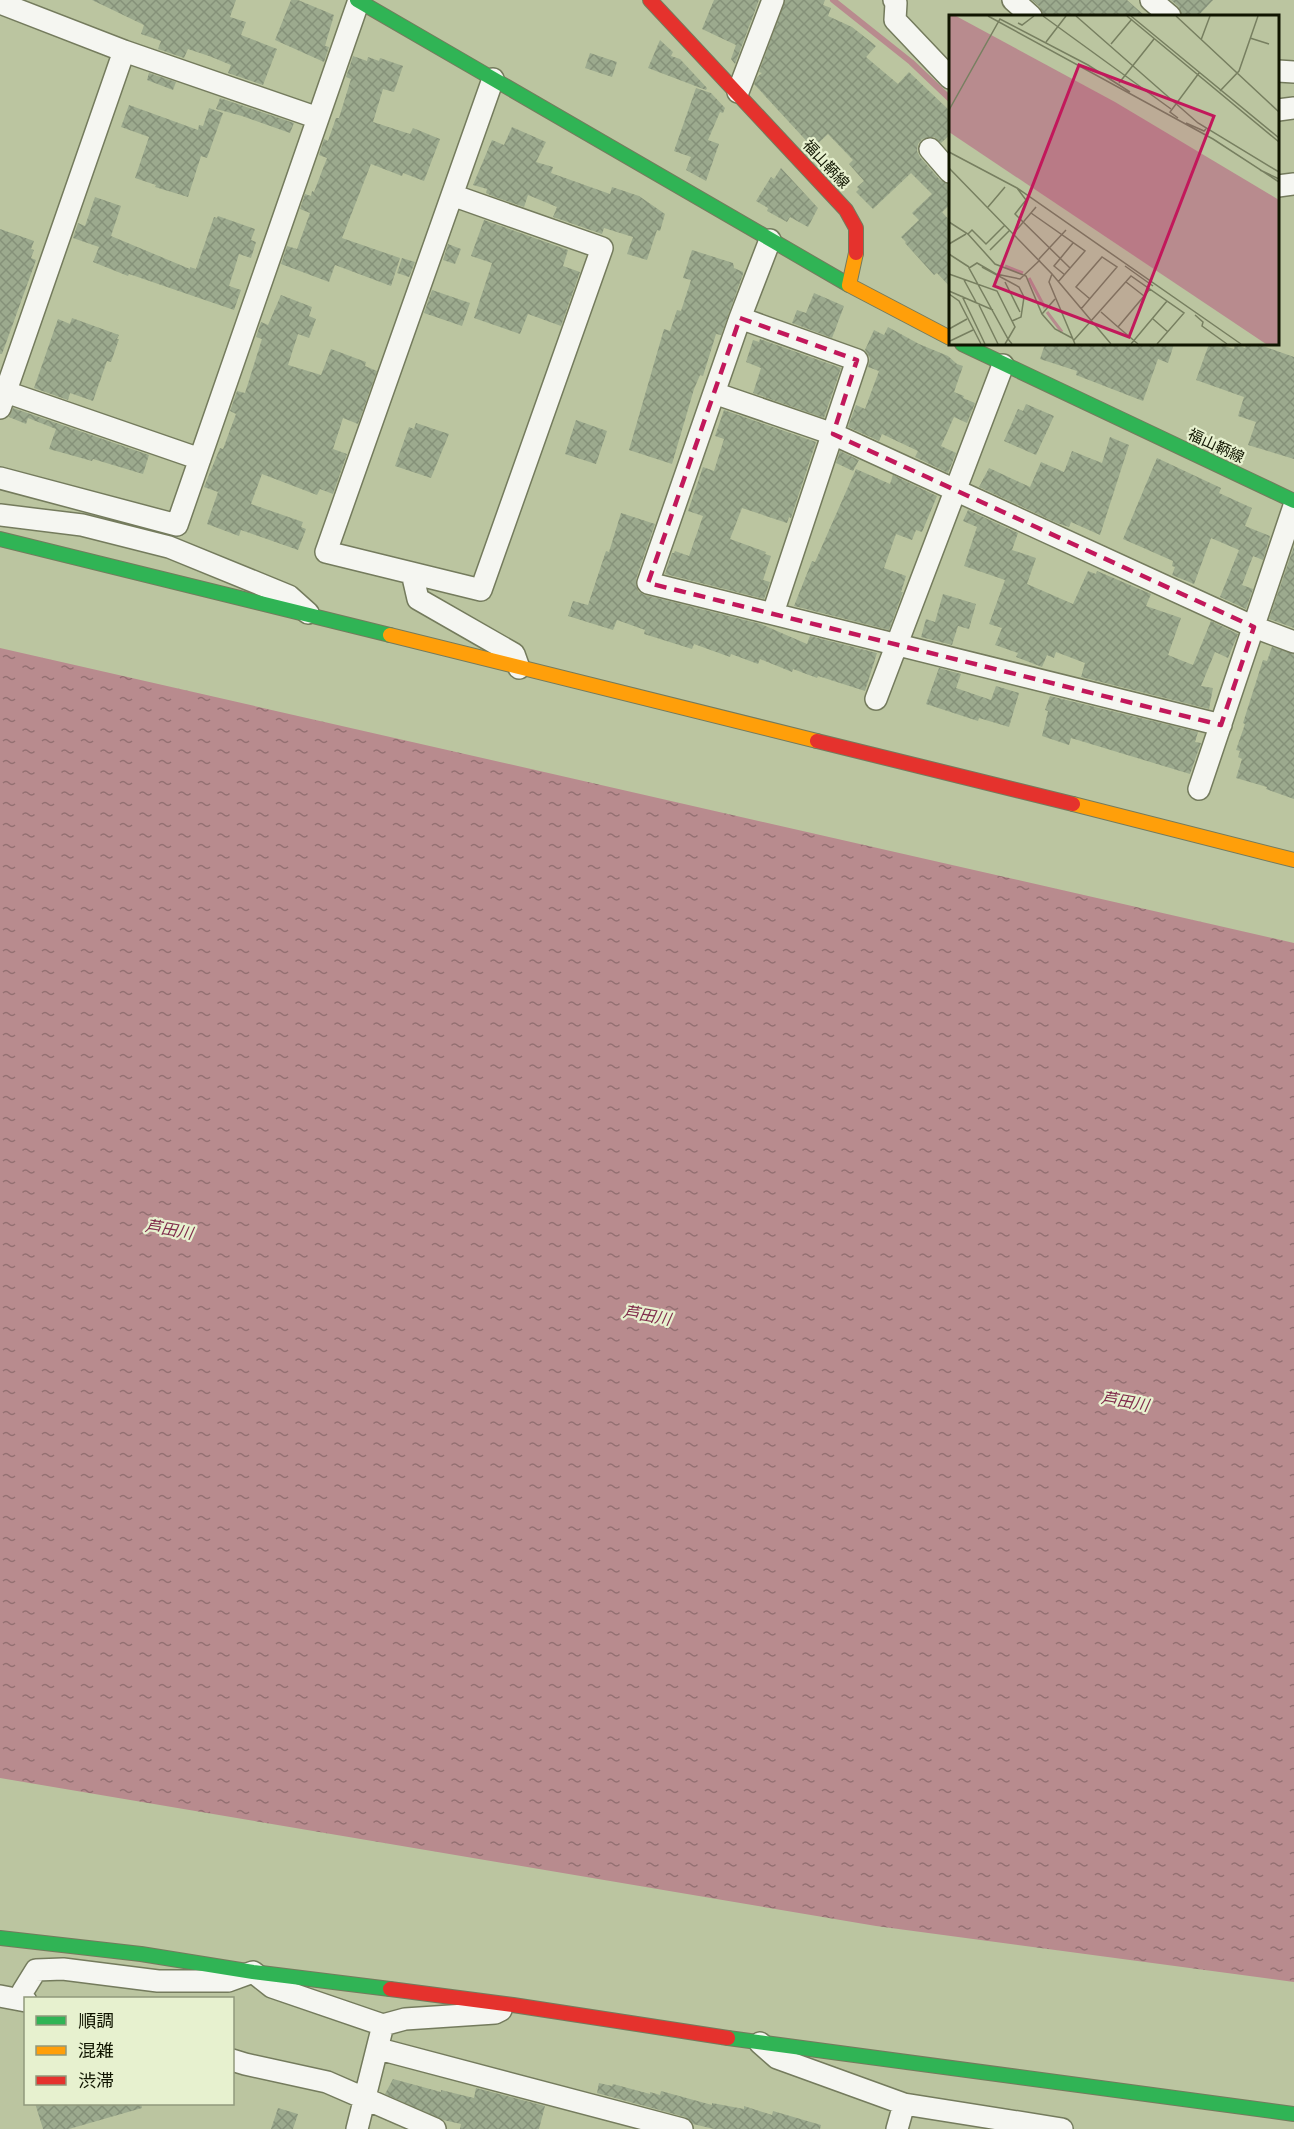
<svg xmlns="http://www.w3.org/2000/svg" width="1294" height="2129" viewBox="0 0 1294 2129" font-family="'Varela Round','Noto Sans JP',sans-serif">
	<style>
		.water { fill: url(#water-ripples) }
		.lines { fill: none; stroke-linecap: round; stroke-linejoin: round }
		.stream { stroke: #b88b8e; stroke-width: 6 }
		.building { fill: url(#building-cross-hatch) }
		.street-casing { stroke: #747b5d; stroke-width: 24 }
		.fast-casing { stroke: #747b5d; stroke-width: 16 }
		.slow-casing { stroke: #747b5d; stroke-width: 16 }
		.jam-casing { stroke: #747b5d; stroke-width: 16 }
		.street { stroke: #f5f6f1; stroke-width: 21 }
		.fast { stroke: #30b455; stroke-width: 14 }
		.slow { stroke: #ff9f0a; stroke-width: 14 }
		.jam { stroke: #e5322d; stroke-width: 14 }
		.marked { fill: none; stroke: #c2185b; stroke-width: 4.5; stroke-dasharray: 12 8; stroke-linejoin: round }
		.labels { text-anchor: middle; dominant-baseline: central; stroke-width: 4.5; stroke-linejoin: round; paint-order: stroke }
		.street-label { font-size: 15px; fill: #101500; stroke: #e7f1cf }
		.water-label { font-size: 16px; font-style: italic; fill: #802c4c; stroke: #e7f1cf }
		.inset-river { fill: none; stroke: #b88b8e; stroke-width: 3 }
		.inset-road { fill: none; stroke: #777f60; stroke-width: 1.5 }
		.view { fill: #c2185b; fill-opacity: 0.15; stroke: #c2185b; stroke-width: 3 }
		.inset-edge { fill: none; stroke: #101500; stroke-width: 3 }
	</style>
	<defs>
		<pattern id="water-ripples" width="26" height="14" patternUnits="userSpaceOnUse" patternTransform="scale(1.5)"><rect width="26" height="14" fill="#b88b8e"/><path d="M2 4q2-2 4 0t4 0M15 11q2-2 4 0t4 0" fill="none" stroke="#947072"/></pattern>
		<pattern id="building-cross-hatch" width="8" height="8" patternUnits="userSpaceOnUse" patternTransform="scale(1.5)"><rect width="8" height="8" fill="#9caa8e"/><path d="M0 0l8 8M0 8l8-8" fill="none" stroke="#859179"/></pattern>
	</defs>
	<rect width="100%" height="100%" fill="#bbc5a0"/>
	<!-- water -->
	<path class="water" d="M0 648 1294 943V1982L876 1926 0 1778Z"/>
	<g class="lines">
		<!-- stream -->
		<path class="stream" d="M833 0 911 62 950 99"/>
	</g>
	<!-- building -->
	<path class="building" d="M92 0H236L230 17 246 22 241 35 277 49 263 85 228 73 231 65 209 56 188 49 184 58 158 49 161 41 141 34 144 25Z
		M291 0H298L334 15 325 46 329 47 324 62 275 40Z
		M714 0H759L735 64 731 59 736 45 702 29Z
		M785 0H825L823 5 831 8 828 16 852 27 876 46 866 57 898 84 909 72 951 112V134L941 143 934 137 922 139 918 144 917 151 920 157 940 180 951 184V204L942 212 951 222V288L937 273 934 275 905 243 906 242 901 237 919 220 912 213 932 194 911 173 873 209 856 192 859 189 857 187 864 181 849 164 853 160 828 134 813 148 754 84 757 77 762 73 759 72Z
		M1032 0H1127L1145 16H1043L1040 7Z
		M1171 0H1213L1198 16H1182L1179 7Z
		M660 40 673 52 671 56 680 59 707 88 706 90 648 68Z
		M590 53 617 62 612 77 585 68Z
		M353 56 367 61 368 57 379 61 380 58 403 66 394 92 383 89 373 122 410 134 413 128 440 139 424 181 403 173 402 176 371 164 342 238 400 258 391 286 335 265 329 282 281 264 287 246 297 249 310 213 300 209 305 194 311 196 312 191 314 192 327 158 319 155 324 139 328 141 336 118H339L351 79 346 77Z
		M149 73 176 82 173 90 147 80Z
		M696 88 711 93 725 108 723 113 720 112 708 140 719 144 706 181 686 170 691 157 674 151Z
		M220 98 294 123 290 133 242 116 216 109Z
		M129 105 198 130 199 125 203 126 209 108 223 113 207 158 201 156 188 197 155 187 156 185 135 178 149 137 121 127Z
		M512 127 546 142 536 162 553 167 551 173 610 194 612 187 639 196 665 214 660 231 657 230 647 260 627 254 633 237 604 228 602 234 553 217 557 207 528 195 524 207 492 196 486 193 487 189 473 185 492 140 504 145Z
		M781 168 818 208 808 227 790 217 787 222 767 211 768 208 756 201 771 177 774 179Z
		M95 197 121 206 111 236 190 269V267L196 269 214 217 217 218 218 216 255 229 251 240 256 242 251 258 239 254 229 286 241 290 234 310 129 274 128 276 93 262 99 247 73 238 78 223 85 226Z
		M484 220 568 250 563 266 580 272 561 326 528 314 520 334 474 318 492 263 471 256Z
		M0 229 34 241 31 249 34 250 31 258 36 260 2 354H0Z
		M448 244 461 249 455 264 443 260Z
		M692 250 733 263 734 268 743 272V274L721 335 716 334 703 376 700 375 694 389 672 464 629 450 664 329 670 331 677 310 681 311 691 280 683 278Z
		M402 258 415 262 409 277 397 273Z
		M432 290 470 303 462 326 424 313Z
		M814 293 844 306 832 338 792 323 797 310 806 313Z
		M281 295 312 307 309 316 316 319 309 338 298 334 288 365 321 375 331 349 366 362 365 366 377 371 358 424 343 418 333 449 347 454 333 494 320 489 317 495 262 474 251 504 303 522 301 527 306 529 298 550 241 530 239 536 207 524 218 492 204 487 220 448 223 449 236 414 230 411 237 391 245 393 262 339 256 337 261 322 268 325Z
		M72 318 119 335 117 339H119L111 362 107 361 93 401 70 393 68 400 34 388 58 319 70 324Z
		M888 327 919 344 948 356 957 364 963 366 954 392 964 396 963 398 975 403 967 423 954 417 941 446 956 453 948 473 915 457 918 451 882 434 879 441 848 427 856 405 865 409 879 371 868 367 870 358 865 350 874 330 884 335Z
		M760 339 841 368 824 418 753 393 761 368 746 362 753 340 759 342Z
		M1045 344H1174L1168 363 1158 359 1143 401 1076 375 1077 371 1040 359Z
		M1209 344H1218L1234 349 1235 344 1245 348 1246 344H1257L1294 357V459L1248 445 1256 422 1238 416 1244 397 1196 380Z
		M1026 404 1054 416 1036 455 1004 441 1018 409 1023 411Z
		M13 408 149 455 143 474 93 459 92 461 49 449 56 429 28 418 26 424 9 417Z
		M724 410 816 442 791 518 789 517 787 523 742 508 730 539 766 552 765 554 771 556 763 580 770 582 764 599 665 574 672 553H674L675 551 689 556 703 516 688 511 703 467 714 471 724 439 715 436Z
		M576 420 607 431 596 464 565 454Z
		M416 423 449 434 431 478 395 466 409 427 414 429Z
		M1110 437 1129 445 1100 535 1071 522 1069 527 1057 523 979 487 989 468 1030 487 1041 462 1064 472 1072 451 1102 463Z
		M840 451 859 460 853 471 836 463Z
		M1157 458 1221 488 1219 493 1252 508 1245 526 1270 536 1263 560 1253 556 1242 585 1253 589 1246 609 1220 597 1239 550 1211 538 1194 584 1172 575 1175 567 1172 566 1173 561 1123 539Z
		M856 469 890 484 893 475 937 496 922 532 916 530 912 540 896 534 884 568 906 576 901 592H903L889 630 794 606 812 561 815 562Z
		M968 510 1018 533 1012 550 1036 558 1027 584 1073 604 1088 571 1096 574 1097 571 1151 594 1146 606 1181 618 1168 655 1193 665 1211 621 1238 634 1228 658 1215 652 1201 686 1213 688 1209 709 1081 677 1085 663 1056 652 1054 658 1047 655 1042 667 1016 657 1018 653 995 645 1002 628 989 624 1005 580 964 566 977 527 963 521Z
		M621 513 655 524 636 579V586L639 592 645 595 761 624 807 644 810 636 877 653 865 691 818 676 817 678 793 669 792 672 760 659 758 664 731 654 730 657 694 644 692 649 644 634 645 630 617 620 613 630 568 616 573 601 588 605 606 551 609 552Z
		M1294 546V628L1269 619Z
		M943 594 976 604 969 629 958 626 952 645 921 637 926 619 935 622Z
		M1272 647 1294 654V799L1266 789 1267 787 1236 778 1242 759 1238 757 1240 751 1236 750 1245 724 1243 723 1263 660 1267 661Z
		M939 668 961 674 956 688 991 700 996 686 1019 693 1009 727 979 718 978 721 926 704Z
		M1050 696 1198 732 1195 742 1201 743 1190 774 1071 738 1069 745 1042 736 1048 711 1045 710Z
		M393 2079 441 2092V2090L474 2098 476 2088 545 2106 539 2129H460L461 2124 443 2120 385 2094Z
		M599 2083 612 2086 613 2084 650 2094V2092L660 2095 661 2091 712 2105V2103L744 2109V2106L772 2115 773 2111 821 2125 820 2129H714L693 2124 685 2117 597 2093Z
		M35 2103H141L142 2108 69 2129H43Z
		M278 2108 298 2114 293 2129H271Z"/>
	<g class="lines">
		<defs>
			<path id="street" d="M894 0 896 3 895 20 950 78
				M1013 0 1031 16
				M1151 0 1170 16
				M0 3 124 51 0 408
				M124 51 318 118
				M1278 71 1294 72
				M738 92 773 0
				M1278 110 1294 108
				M930 149 950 172
				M1278 186 1294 184
				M452 195 602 248 481 590 326 552 493 79
				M770 240 740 318 648 583 1221 725
				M740 318 857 360 773 613
				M6 392 200 459
				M714 393 833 434 1254 627 1294 642
				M0 478 177 525 359 0
				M0 515 82 525 169 547 289 596 308 613
				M412 573 418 599 514 654 519 668
				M876 699 1003 365
				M1199 789 1294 506
				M0 1996 26 2001
				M21 2000 23 1991 36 1970 63 1969 158 1981H228L253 1972 272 1987 383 2025 357 2129
				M383 2025 405 2019 495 2013 501 2010
				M760 2043 777 2058 904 2104 1062 2129
				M379 2049 682 2129
				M232 2060 245 2064 327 2082 435 2129
				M897 2129 904 2104"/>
			<path id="fast" d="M357 0 849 285
				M962 344 1294 501
				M0 539 390 635
				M0 1938 141 1954 253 1972 390 1989
				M728 2038 1294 2114"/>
			<path id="slow" d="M856 253 849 285 950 338
				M390 635 817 741
				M1073 804 1294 860"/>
			<path id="jam" d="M650 0 846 210 856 228V253
				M817 741 1073 804
				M390 1989 513 2005 728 2038"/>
		</defs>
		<!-- street casing -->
		<use href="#street" class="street-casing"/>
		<!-- fast casing -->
		<use href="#fast" class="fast-casing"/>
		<!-- slow casing -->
		<use href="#slow" class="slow-casing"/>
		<!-- jam casing -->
		<use href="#jam" class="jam-casing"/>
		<!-- street -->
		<use href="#street" class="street"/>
		<!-- fast -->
		<use href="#fast" class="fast"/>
		<!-- slow -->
		<use href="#slow" class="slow"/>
		<!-- jam -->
		<use href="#jam" class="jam"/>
	</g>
	<!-- marked area -->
	<path class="marked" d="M740 318 857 360 833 434 1254 627 1221 725 648 583Z"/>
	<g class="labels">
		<!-- street labels -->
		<g class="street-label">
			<text transform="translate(826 164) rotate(47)">福山鞆線</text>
			<text transform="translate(1216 446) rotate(25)">福山鞆線</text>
		</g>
		<!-- water labels -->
		<g class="water-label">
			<text transform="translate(169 1230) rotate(10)">芦田川</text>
			<text transform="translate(647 1316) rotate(10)">芦田川</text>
			<text transform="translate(1125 1402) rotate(10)">芦田川</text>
		</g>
	</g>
	<!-- overview -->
	<g transform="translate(949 15)">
		<rect width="330" height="330" fill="#bbc5a0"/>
		<path d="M0 1H7L166 87 330 185V329H317L0 117Z" fill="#b88b8e"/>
		<path class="inset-river" d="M56 251 74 258M80 263 96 293M98 297 113 317"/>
		<path class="inset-road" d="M39 1 264 124 330 167M94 1 222 94M127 1 249 108 330 157M178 1 330 127M182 1 330 123M227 1 330 97M69 8 73 10 85 1M301 23 320 29M252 25 261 1M97 27 117 1M162 29 183 4M170 68 205 24M271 76 290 56 309 1M0 95 51 4 139 50 181 77M229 103 221 97 250 58M237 108 255 116 257 114M0 137 68 173 292 329M0 153 103 259 100 267 126 329M311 155 330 164M68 173 77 185 66 199 121 253M39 192 56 172M82 198 136 236 109 267M0 207 19 219 46 249 77 261 93 299 106 314 123 323M65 218 87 192M19 219 23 215 37 229 56 210M0 229 17 219M41 235 61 215M0 239 20 252M90 244 117 215M176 251 204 271M33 252 70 272 75 282 72 302 63 306M0 259 48 276 66 312 59 324 63 329M103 259 162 329M116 260 105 251 124 228M15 265 27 287M56 267 71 297M177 267 195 281M0 276 44 295M0 279 10 286 32 329M13 281 36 329M30 290 49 329M132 294 168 252 153 242 127 272 141 284M152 297 169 312M93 299 106 284M246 300 254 307 253 311 278 329M204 304 219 317M0 314 18 304M125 325 182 261 235 298 208 329M1 326 24 315M56 329 59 324 20 253 28 248 47 259 71 264 91 245M182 329 218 286M189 329 169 312 201 274"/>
		<path class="view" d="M130 50 265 101 180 322 45 271Z"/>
		<rect width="330" height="330" class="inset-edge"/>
	</g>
	<!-- legend -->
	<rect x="24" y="1997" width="210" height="108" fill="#e7f1cf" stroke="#91997c" stroke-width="1.5"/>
	<rect x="36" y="2016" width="30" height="9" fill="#30b455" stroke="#91997c" stroke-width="1.5"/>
	<text x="78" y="2027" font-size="18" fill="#101500">順調</text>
	<rect x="36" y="2046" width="30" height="9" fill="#ff9f0a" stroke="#91997c" stroke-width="1.5"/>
	<text x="78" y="2057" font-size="18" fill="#101500">混雑</text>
	<rect x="36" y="2076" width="30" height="9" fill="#e5322d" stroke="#91997c" stroke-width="1.5"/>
	<text x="78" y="2087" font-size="18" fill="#101500">渋滞</text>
</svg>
